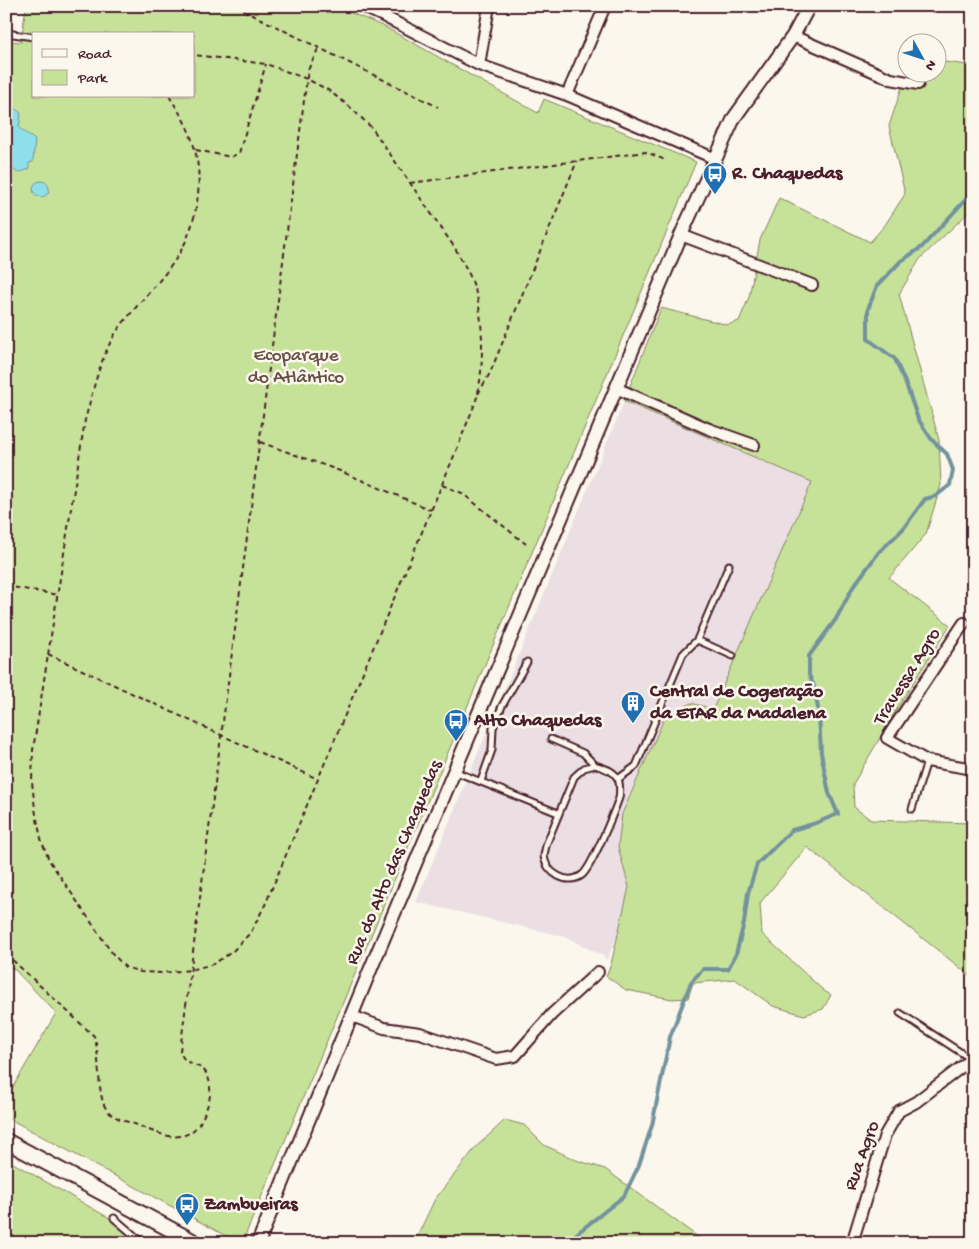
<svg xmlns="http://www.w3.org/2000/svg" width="979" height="1249" viewBox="0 0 979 1249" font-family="'Gochi Hand',sans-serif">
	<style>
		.built { fill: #ebdfe4 }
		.green { fill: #c6e299; stroke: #888062; fill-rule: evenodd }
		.water { fill: #8fdfeb; stroke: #73929e }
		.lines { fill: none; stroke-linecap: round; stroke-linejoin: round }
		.stream { stroke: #73929e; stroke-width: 4 }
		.service-casing { stroke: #4a1f2b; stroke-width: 9 }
		.minor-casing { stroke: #4a1f2b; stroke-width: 14 }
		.tertiary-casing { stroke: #4a1f2b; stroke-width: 16 }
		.secondary-casing { stroke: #4a1f2b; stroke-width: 18 }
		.path { stroke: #4a1f2b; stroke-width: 2; stroke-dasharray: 5 4; stroke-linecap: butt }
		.service { stroke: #fbf7ec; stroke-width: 5 }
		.minor { stroke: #fbf7ec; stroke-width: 10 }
		.tertiary { stroke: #fbf7ec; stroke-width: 12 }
		.secondary { stroke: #fbf7ec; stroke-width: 14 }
		.labels { text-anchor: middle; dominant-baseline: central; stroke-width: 5; stroke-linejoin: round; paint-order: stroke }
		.poi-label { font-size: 19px; font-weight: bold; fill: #4a1f2b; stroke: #fbf7ec; text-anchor: start }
		.park-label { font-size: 19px; fill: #695046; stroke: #fbf7ec }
		.street-label { font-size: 19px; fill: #4a1f2b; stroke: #fbf7ec }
	</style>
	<rect width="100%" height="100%" fill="#fbf7ec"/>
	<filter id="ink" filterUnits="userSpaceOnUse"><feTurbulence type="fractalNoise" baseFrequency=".02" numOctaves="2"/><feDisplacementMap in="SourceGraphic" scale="10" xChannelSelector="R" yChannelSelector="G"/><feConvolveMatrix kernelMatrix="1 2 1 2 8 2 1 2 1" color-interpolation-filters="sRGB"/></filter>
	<g filter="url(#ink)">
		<!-- built -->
		<path class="built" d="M626 397 816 478 607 960 603 956 566 937 416 902Z"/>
		<!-- green -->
		<path class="green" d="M26 6H335L385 27 538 113 544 99 696 162 242 1243H239L6 1117V1099L56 1013 14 969 6 966V50H9L10 41 21 42ZM34 34H194V96H34Z
			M937 61 968 65 973 62V208L920 259 899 294 939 440 941 485 926 534 889 578 950 625 898 707 853 784 854 807 871 820 973 823V978L807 847 760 903 762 934 824 991 831 995 823 1009 804 1015 773 1006 735 979 693 983 688 998 672 999 626 990 606 976 611 964 629 887 618 847 622 814 664 719 691 703 713 709 812 482 624 401 661 308 728 325 739 321 749 297 760 240 779 198 870 242 885 225 905 194 889 126 903 84 912 73 936 72Z
			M505 1120 524 1125 544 1145 576 1160 605 1169 702 1240V1243H414L435 1199 476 1147Z
			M6 1159 153 1243H6Z"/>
		<!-- water -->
		<path class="water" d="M12 106 21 113 19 128 35 140 33 162 29 163V169L18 173 6 164V133L8 125 6 124V109Z
			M33 189a8 8 0 1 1 16 0a8 8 0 1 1-16 0Z"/>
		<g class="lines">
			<!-- stream -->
			<path class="stream" d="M565 1243 624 1196 639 1165 652 1125 670 1037 691 982 703 969H728L736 954 744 923 748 893 757 864 792 830 813 824 838 814 829 793 821 753 819 714 814 686 809 675V656L836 619 853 587 879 552 903 529 925 499 936 496 950 485 953 470 947 454 932 440 918 419 907 387 895 359 868 339V309L877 286 901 261 922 247 967 198 973 177"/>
			<defs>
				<path id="service" d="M6 33 34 37
					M697 640 733 656
					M551 739 583 753 595 765
					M595 765C603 768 614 770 618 779 620 783 620 794 619 798 614 812 592 867 582 875 567 886 546 873 544 856 544 853 546 848 546 845L574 777 584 768Z
					M454 771 558 813
					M618 779 636 766 683 654 697 640 729 565
					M481 781 492 750 493 728 502 706 527 662
					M912 809 927 761
					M900 1013 971 1059
					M114 1218 143 1243"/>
				<path id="minor" d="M361 6 383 16 479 65 567 95 716 159
					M793 36 891 79 918 84
					M479 65 489 6
					M567 95 605 6
					M681 235 812 285
					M616 388 709 429 754 445
					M964 623 887 738 927 761 973 769
					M352 1016 384 1028 420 1033 496 1059 515 1056 552 1014 598 972
					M852 1243 885 1135 899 1111 916 1102 973 1058"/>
				<path id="tertiary" d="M258 1243 371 968 681 235 734 118 793 36 809 6"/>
				<path id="secondary" d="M6 1141 196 1243"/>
			</defs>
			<!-- service casing -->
			<use href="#service" class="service-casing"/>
			<!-- minor casing -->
			<use href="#minor" class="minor-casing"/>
			<!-- tertiary casing -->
			<use href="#tertiary" class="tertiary-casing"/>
			<!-- secondary casing -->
			<use href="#secondary" class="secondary-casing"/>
			<!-- path -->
			<path class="path" d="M235 6 438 107
				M169 96C178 110 187 124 192 140 204 174 199 215 183 247 167 277 137 303 117 331 100 357 93 391 85 420L33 750 32 782 35 809 41 839 49 860 112 953 125 967 141 972 161 973 190 970 213 964 232 952 251 932 265 905 459 444C464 429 472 413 477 397 484 370 484 316 475 290 471 275 462 261 455 248L372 128 350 107 328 90 307 79 266 64 194 55
				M196 150 231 157 239 153 266 64
				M410 183 646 152 665 160
				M478 394 490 373 577 161
				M260 442 340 471 431 510
				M442 485 462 493 526 544
				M6 586 58 595
				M48 654 221 735 318 779
				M6 954 94 1036C101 1055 96 1096 107 1110 114 1119 127 1121 137 1125 161 1135 188 1148 203 1117 207 1107 211 1099 210 1088 209 1058 185 1071 180 1051L308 70 319 47"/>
			<!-- service -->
			<use href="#service" class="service"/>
			<!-- minor -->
			<use href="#minor" class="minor"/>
			<!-- tertiary -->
			<use href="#tertiary" class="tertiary"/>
			<!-- secondary -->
			<use href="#secondary" class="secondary"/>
		</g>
	</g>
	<!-- icons -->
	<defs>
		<symbol id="bus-pin" viewBox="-11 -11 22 30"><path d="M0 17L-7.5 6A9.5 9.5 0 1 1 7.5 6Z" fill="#1f6fb2" stroke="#fbf7ec"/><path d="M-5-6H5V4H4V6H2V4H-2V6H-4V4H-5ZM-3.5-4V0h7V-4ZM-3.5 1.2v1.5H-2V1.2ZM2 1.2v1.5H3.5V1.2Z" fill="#fff"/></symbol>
		<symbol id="building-pin" viewBox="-11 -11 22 30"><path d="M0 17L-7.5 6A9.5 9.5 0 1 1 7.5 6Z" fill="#1f6fb2" stroke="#fbf7ec"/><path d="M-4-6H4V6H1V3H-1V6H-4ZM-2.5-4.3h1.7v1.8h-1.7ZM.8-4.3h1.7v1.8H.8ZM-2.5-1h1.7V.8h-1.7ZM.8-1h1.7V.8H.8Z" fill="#fff"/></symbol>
	</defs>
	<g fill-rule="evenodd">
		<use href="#bus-pin" x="701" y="160" width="28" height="38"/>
		<use href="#building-pin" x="619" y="689" width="28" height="38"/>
		<use href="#bus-pin" x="442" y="707" width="28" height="38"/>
		<use href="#bus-pin" x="173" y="1191" width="28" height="38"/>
	</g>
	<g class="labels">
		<!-- poi labels -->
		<g class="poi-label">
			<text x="732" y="174">R. Chaquedas</text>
			<text x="650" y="692">Central de Cogeração<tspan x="650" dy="22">da ETAR da Madalena</tspan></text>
			<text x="474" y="721">Alto Chaquedas</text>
			<text x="204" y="1205">Zambueiras</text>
		</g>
		<!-- park labels -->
		<g class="park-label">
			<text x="296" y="356">Ecoparque<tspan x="296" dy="22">do Atlântico</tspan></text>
		</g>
		<!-- street labels -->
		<g class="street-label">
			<text transform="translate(908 677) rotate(-58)">Travessa Agro</text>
			<text transform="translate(395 863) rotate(-67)">Rua do Alto das Chaquedas</text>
			<text transform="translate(863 1156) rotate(-70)">Rua Agro</text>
		</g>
	</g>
	<!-- margin -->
	<rect width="979" height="1249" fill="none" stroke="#fbf7ec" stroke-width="25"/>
	<rect x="12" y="12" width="954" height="1224" fill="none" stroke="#4a1f2b" stroke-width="2" filter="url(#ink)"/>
	<!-- legend -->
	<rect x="32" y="32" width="162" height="65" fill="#fbf7ec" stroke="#b4a19f"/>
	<rect x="42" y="49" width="25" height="8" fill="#fbf7ec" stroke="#b4a19f"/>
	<text x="78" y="58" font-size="15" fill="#4a1f2b">Road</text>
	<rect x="42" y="70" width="25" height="15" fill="#c6e299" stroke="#b4a19f"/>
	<text x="78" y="82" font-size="15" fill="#4a1f2b">Park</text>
	<!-- north arrow -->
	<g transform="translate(922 58) rotate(130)"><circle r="24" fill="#fbf7ec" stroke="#b4a19f"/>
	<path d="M0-4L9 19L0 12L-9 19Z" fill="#1f6fb2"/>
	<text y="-8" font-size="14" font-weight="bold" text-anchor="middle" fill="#4a1f2b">N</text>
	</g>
</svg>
